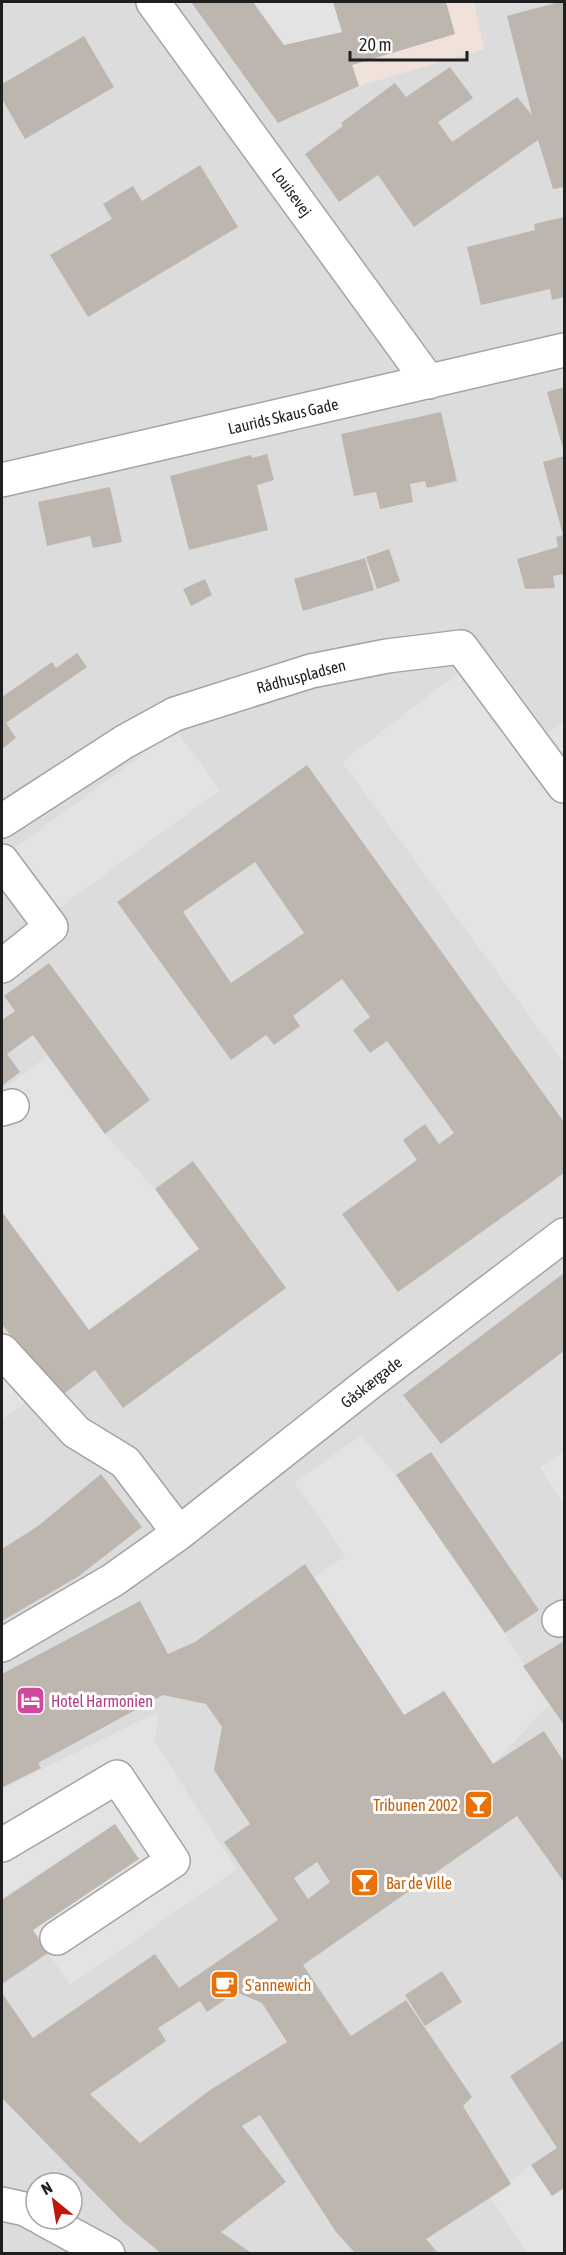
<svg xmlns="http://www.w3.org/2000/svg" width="566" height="2255" viewBox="0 0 566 2255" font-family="'Asap Condensed',sans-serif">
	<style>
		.residential { fill: #dddcdc; fill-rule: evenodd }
		.military { fill: #f0e1da }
		.parking { fill: #e3e3e3 }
		.building { fill: #bcb6af; fill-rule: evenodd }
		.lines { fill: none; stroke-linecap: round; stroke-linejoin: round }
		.minor-casing { stroke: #a3a3a3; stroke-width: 36 }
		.minor { stroke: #fff; stroke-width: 33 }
		.labels { text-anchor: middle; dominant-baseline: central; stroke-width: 6; stroke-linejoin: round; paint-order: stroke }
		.street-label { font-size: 16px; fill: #1f1f1f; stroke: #fff }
		.hotel-label { font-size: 16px; fill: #b23c85; stroke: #fff; text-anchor: start }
		.food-label { font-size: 16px; fill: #c56008; stroke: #fff; text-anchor: start }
	</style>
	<rect width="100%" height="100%" fill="#efede6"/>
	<!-- residential -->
	<path class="residential" d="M2 2H564V2253L2 2254ZM36 2183H72V2219H36Z"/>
	<!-- military -->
	<path class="military" d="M191 2H474L484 49 359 86 278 123Z"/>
	<!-- parking -->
	<path class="parking" d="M253 2H333L342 32 284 45Z
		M487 651 548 733 564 722V1063L342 762Z
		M176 730 220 790 59 908 15 848Z
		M47 1056 105 1134 155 1189 199 1249 89 1330 2 1212V1090Z
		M2 1335 42 1390 2 1420Z
		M361 1436 396 1475 505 1633 549 1705 493 1764 444 1692 404 1715 314 1577 346 1556 294 1482Z
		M564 1451V1504L540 1467Z
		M158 1712 155 1743 237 1869 70 1985 33 1930 139 1859 115 1825 2 1898V1789Z
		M531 2165 552 2196 564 2188V2253H528L490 2197Z"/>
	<!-- building -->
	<path class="building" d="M191 2H253L284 45 342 32 333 2H446L455 34 352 65 359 86 278 123Z
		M559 2H564V187L553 189 538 140 414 227 378 175 339 202 305 154 343 126 341 123 395 83 406 97 450 67 473 98 438 122 452 142 517 97 532 115 507 16Z
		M84 36 114 87 25 139 2 99V84Z
		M200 165 238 227 88 317 50 255 112 219 103 204 133 186 142 201Z
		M564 217V297L552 300 550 289 481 305 467 247 535 230 534 224Z
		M564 387V452L547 392Z
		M441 412 457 481 427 488 425 481 410 484 413 502 380 509 376 492 354 496 341 434Z
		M267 454 274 480 257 485 268 530 189 550 170 476 251 455 252 458Z
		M564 456V574L553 576 555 588 525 589 517 559 558 547 556 537 563 535 543 462Z
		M110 487 122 542 93 548 90 536 47 546 38 502Z
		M389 549 400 581 377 589 366 557Z
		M365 558 374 590 303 611 294 579Z
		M205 579 212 595 191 606 183 589Z
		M77 653 87 667 6 723 16 738 2 749V697L52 662 56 668Z
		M307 765 564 1122V1173L398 1292 342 1214 417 1160 403 1140 425 1124 439 1144 454 1133 387 1041 370 1053 353 1030 370 1017 342 979 293 1016 300 1026 274 1045 266 1035 231 1060 117 902ZM255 862 304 933 231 983 183 912Z
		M49 963 150 1100 105 1134 33 1035 7 1054 20 1072 2 1086V1020L15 1011 4 996Z
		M193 1161 286 1288 123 1408 95 1370 57 1399 2 1324V1212L89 1330 199 1249 155 1189Z
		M564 1273V1351L441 1444 403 1395Z
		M431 1452 539 1610 505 1633 396 1475Z
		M101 1474 142 1527 79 1576 2 1621V1549L38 1526Z
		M305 1564 404 1715 444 1691 493 1764 544 1731 564 1762V1882L517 1816 303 1965 351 2036 406 2000 472 2097 463 2106 511 2184 426 2239 439 2254H356L336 2232 260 2115 242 2126 286 2182 221 2232 253 2254H162L123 2222 2 2098V1993L33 2038 155 1954 179 1988 278 1920 224 1842 250 1824 214 1770 222 1727 206 1704 163 1695 38 1763 41 1768 3 1787 2 1674 140 1601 168 1654 195 1642ZM317 1862 330 1882 308 1899 294 1878ZM236 1992 262 2003 287 2042 210 2090 140 2143 90 2094 166 2041 158 2028 200 2001 207 2012Z
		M564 1641V1725L523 1666Z
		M115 1824 139 1859 33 1930 48 1953 2 1984V1900Z
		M442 1971 462 2002 425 2026 405 1995Z
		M564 2040V2188L552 2196 531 2165 557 2148 510 2076Z"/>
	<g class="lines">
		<defs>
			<path id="minor" d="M153 2 429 382
				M2 480 564 350
				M2 821 124 742 175 714 311 671 387 656 461 647 564 786
				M2 861 51 927 2 966
				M2 1109 12 1106
				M2 1351 76 1432 125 1462 179 1533
				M559 1620 564 1617
				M2 1645 113 1580 179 1533 373 1380 564 1235
				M2 1845 117 1777 173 1861 57 1938
				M2 2204 25 2209 36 2215
				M43 2219 108 2254"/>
		</defs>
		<!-- minor casing -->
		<use href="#minor" class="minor-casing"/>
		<!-- minor -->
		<use href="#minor" class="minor"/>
	</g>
	<!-- icons -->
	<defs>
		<symbol id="hotel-square" viewBox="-11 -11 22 22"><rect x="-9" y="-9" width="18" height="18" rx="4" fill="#d1479c" stroke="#fff"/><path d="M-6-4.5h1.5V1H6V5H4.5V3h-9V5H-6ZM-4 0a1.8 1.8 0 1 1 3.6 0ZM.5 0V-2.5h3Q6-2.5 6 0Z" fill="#fff"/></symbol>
		<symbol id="bar-square" viewBox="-11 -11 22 22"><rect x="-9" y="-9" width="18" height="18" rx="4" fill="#e8710a" stroke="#fff"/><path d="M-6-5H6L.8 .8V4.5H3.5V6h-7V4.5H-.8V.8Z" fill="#fff"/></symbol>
		<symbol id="cafe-square" viewBox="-11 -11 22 22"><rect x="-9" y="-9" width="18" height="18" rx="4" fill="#e8710a" stroke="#fff"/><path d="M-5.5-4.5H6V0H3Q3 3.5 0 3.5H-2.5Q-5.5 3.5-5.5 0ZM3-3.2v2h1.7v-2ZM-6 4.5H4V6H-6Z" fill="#fff"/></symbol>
	</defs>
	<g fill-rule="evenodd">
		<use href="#hotel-square" x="14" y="1684" width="33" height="33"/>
		<use href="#bar-square" x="462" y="1788" width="33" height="33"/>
		<use href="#bar-square" x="348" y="1866" width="33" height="33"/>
		<use href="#cafe-square" x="208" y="1968" width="33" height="33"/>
	</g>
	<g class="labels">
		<!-- street labels -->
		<g class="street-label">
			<text transform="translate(292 192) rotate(54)">Louisevej</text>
			<text transform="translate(283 416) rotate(-13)">Laurids Skaus Gade</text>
			<text transform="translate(301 676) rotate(-15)">Rådhuspladsen</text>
			<text transform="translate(371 1382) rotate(-38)">Gåskærgade</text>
		</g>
		<!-- hotel labels -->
		<g class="hotel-label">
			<text x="51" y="1701">Hotel Harmonien</text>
		</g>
		<!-- food labels -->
		<g class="food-label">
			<text x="458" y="1805" text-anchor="end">Tribunen 2002</text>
			<text x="386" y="1883">Bar de Ville</text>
			<text x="245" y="1985">S'annewich</text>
		</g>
	</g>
	<!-- border -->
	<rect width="566" height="2255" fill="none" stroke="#1f1f1f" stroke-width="6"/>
	<!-- north arrow -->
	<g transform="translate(54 2201) rotate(330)"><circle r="28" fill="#ffffff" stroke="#a5a5a5" stroke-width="1.5"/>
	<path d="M0-4.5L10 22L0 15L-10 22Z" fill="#c1160d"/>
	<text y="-9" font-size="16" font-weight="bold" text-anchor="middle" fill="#1f1f1f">N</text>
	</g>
	<!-- scale -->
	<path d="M350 51v9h117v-9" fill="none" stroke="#1f1f1f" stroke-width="3"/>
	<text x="359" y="51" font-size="18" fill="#1f1f1f" stroke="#ffffff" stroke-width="4.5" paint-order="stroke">20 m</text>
</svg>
